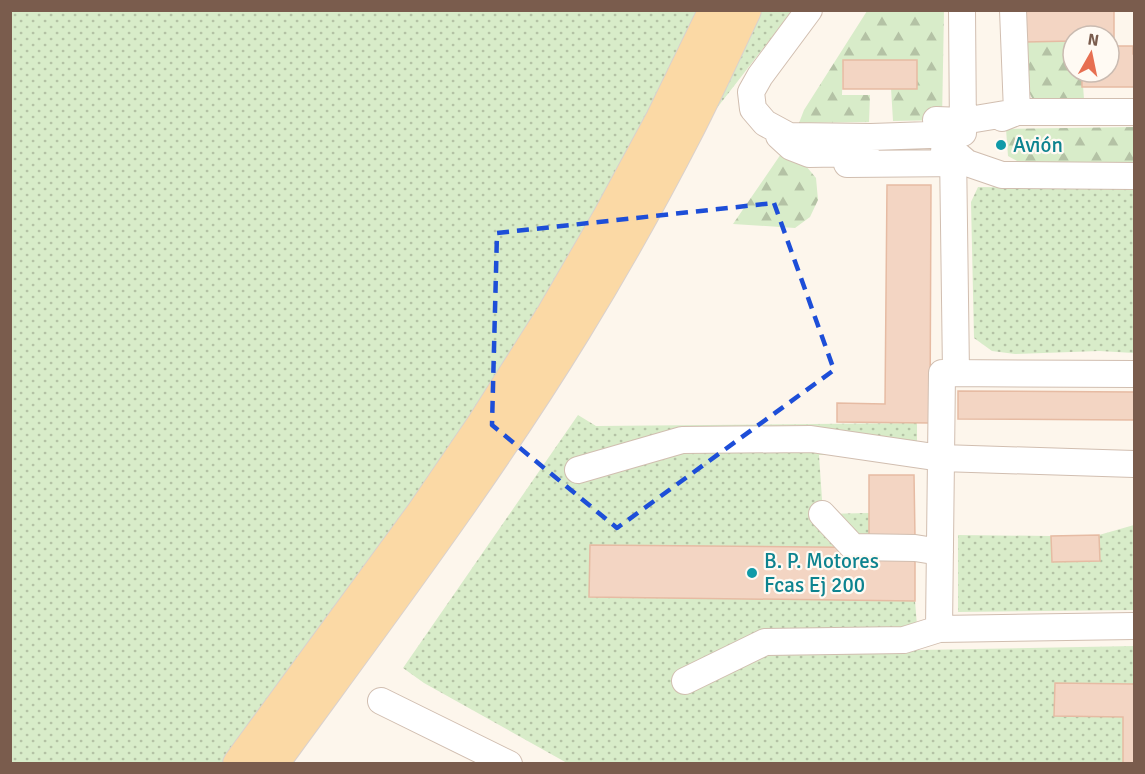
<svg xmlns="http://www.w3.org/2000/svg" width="1145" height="774" viewBox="0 0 1145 774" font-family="Signika,sans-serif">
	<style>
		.grass { fill: url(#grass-dots) }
		.forest { fill: url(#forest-firs) }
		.building { fill: #f3d5c3; stroke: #e6bba3; stroke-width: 1.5 }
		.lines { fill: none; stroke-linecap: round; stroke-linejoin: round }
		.minor-casing { stroke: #d1beb0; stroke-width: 28 }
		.major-casing { stroke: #dad1cd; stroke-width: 34 }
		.minor { stroke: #fff; stroke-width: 26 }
		.major { stroke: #fbd9a5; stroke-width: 32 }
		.marked { fill: none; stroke: #1d4ed8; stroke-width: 4.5; stroke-dasharray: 12 8; stroke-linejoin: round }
		.culture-dot { fill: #0f9aa8; stroke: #fffaf3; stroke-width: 2 }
		.labels { text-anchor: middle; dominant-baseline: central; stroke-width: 4.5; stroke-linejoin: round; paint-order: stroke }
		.culture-label { font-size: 21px; fill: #0d838f; stroke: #fffaf3; text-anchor: start }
	</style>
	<defs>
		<pattern id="grass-dots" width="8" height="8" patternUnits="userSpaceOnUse" patternTransform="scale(1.5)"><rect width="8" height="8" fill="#d8ecc9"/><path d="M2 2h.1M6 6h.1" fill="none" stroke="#b4c2a5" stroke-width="1.8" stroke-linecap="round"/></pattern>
		<pattern id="forest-firs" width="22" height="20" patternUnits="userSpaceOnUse" patternTransform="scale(1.5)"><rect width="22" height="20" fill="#d8ecc9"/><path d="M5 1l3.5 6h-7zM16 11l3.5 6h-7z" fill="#b4c2a5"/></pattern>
	</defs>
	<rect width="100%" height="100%" fill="#fdf6ec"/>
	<!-- grass -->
	<path class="grass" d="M10 11H701L597 215 494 383 364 571 224 763H11Z
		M757 11H792L710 117Z
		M978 187 1134 189V353L1099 351 1015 354 992 351 974 338 971 202Z
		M578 415 596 426 917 423V455H819L823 514 869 513 915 548V601L919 650 1134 646V763H567L424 683 403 668Z
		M1134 525V610L958 612V535L1051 536 1099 535Z"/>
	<!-- forest -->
	<path class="forest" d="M867 11H944L942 120 893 121 891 88 843 60 842 95H870L869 122 799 123 804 110Z
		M1073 41V72H1082L1084 99 1032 98 1026 87 1025 42Z
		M1134 127V162L1021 163 1008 156 1006 129Z
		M783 151 806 166 816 178 818 200 810 217 795 228 733 224Z"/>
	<!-- building -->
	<path class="building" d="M1025 11H1114V46H1133V54H1134V87H1082V72H1109V36H1073V41L1025 42Z
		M843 60H917V89H843Z
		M887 185H931L930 423 837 422V403L885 404Z
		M958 391 1134 392V420L958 419Z
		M869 475H914L915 537H869Z
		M1099 535 1100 561 1052 562 1051 536Z
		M590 545 915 548V601L589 597Z
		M1055 683 1134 684V764H1123V717L1054 716Z"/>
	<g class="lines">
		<defs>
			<path id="minor" d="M809 10 760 76 751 92 753 109 765 123 789 136 871 137 960 134 948 142 953 151 967 163 1002 175 1134 176
				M962 10 963 133
				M1002 118 1017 112H1134
				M936 120 963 121 1017 112 1013 10
				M779 136 791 147 809 154 866 153
				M944 151H953L956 373
				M847 164 966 163
				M1134 374 942 373 939 629 1134 626
				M578 470 682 440 811 439 941 458 1134 464
				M822 514 853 547 915 548 940 552
				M685 681 765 642 904 640 939 629
				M381 701 509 764"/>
			<path id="major" d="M239 764 422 514 482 426 553 314 608 219 662 119 715 10
				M272 764C376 621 483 480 575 330 615 265 653 197 688 129 708 90 726 50 745 10"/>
		</defs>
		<!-- minor casing -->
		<use href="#minor" class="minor-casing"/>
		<!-- major casing -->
		<use href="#major" class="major-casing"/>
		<!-- minor -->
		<use href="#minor" class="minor"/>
		<!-- major -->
		<use href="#major" class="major"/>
	</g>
	<!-- marked area -->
	<path class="marked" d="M774 203 834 370 617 528 492 425 497 233Z"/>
	<!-- markers -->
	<g class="culture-dot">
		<circle cx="1001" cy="145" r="6"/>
		<circle cx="752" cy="573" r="6"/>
	</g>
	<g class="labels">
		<!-- culture labels -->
		<g class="culture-label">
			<text x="1013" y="145">Avión</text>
			<text x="764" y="561">B. P. Motores<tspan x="764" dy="24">Fcas Ej 200</tspan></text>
		</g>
	</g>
	<!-- border -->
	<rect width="1145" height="774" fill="none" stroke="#7a5c4d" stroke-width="24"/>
	<!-- north arrow -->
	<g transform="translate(1091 54) rotate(9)"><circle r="28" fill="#fffaf3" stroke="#cabbb1" stroke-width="1.5"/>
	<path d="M0-4.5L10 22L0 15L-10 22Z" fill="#e76f51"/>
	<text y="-9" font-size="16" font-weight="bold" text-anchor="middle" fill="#7a5c4d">N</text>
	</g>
</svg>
